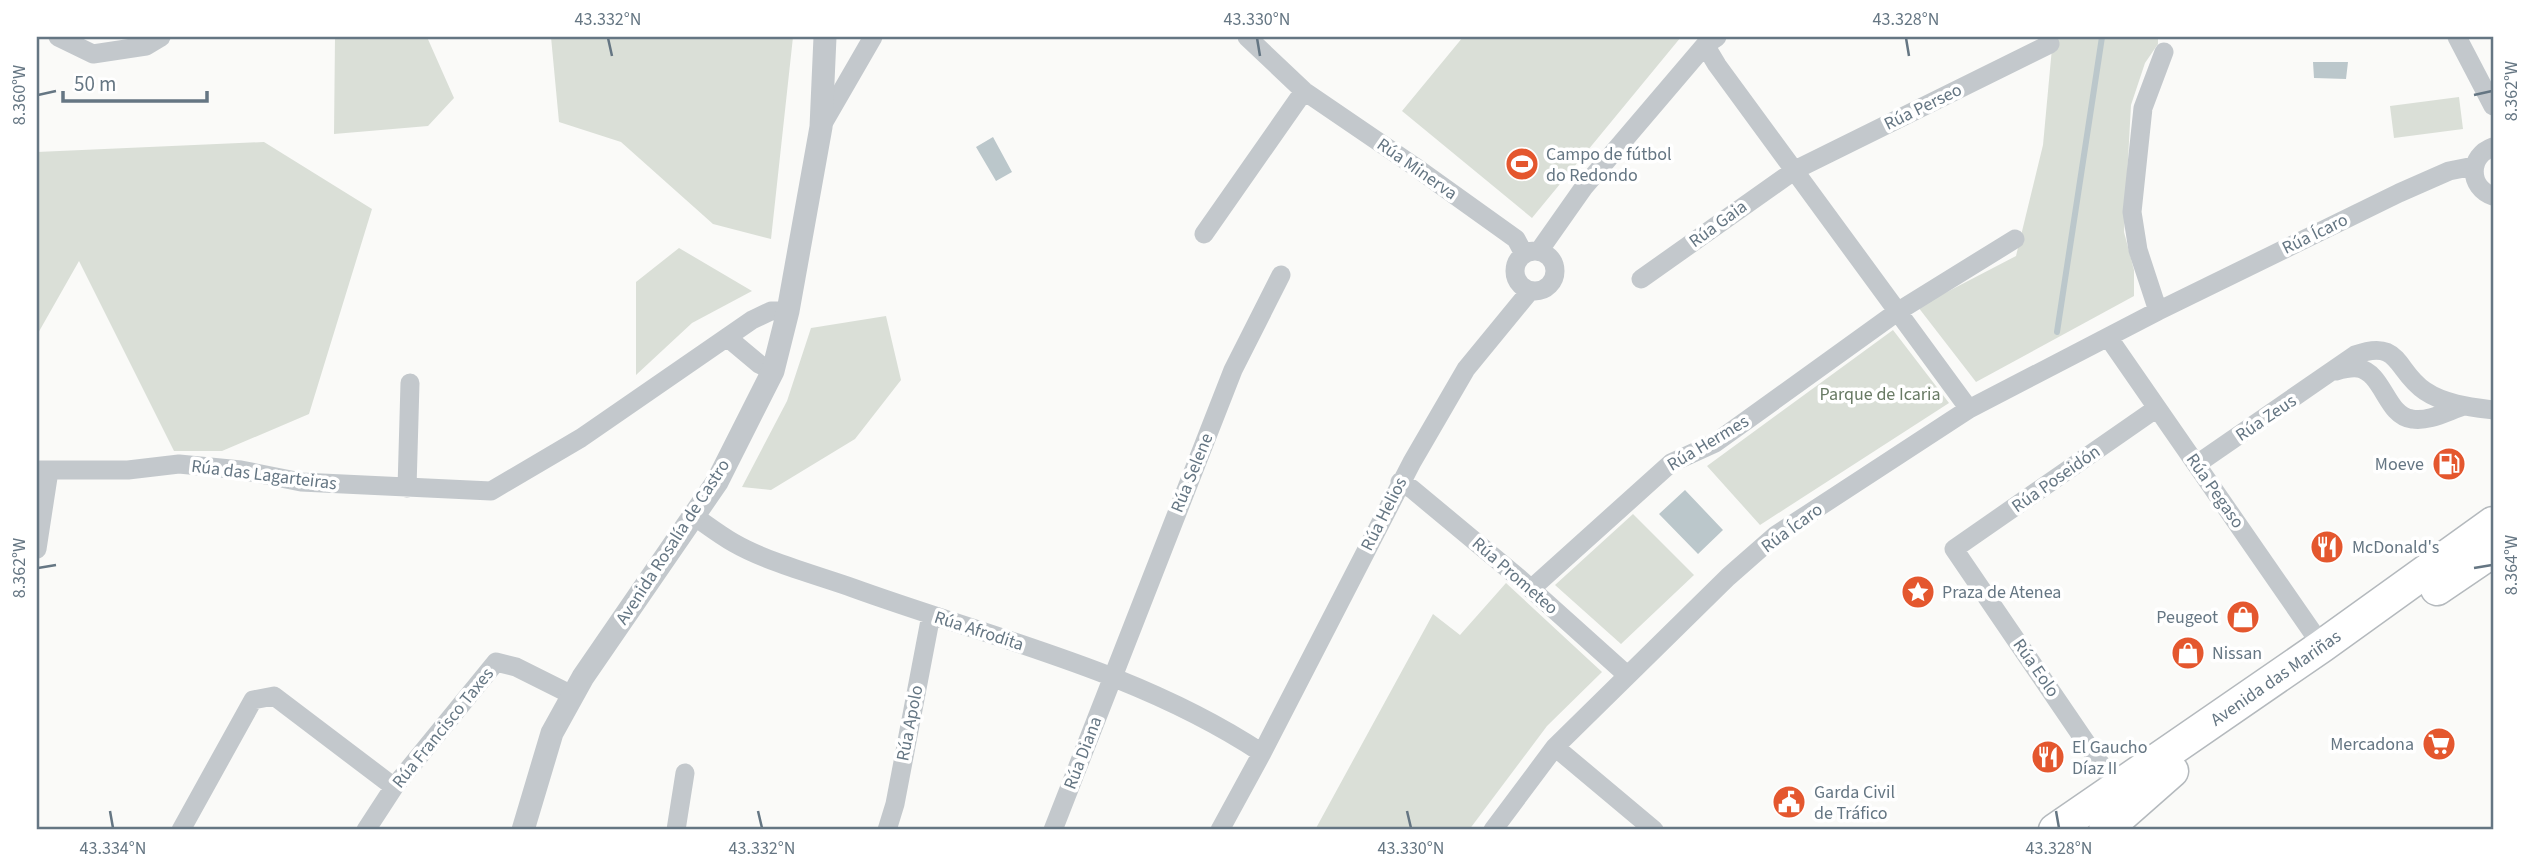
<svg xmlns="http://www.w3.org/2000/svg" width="2530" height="867" viewBox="0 0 2530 867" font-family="'Source Sans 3',sans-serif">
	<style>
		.green { fill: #dadfd7 }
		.water { fill: #bbc7cb }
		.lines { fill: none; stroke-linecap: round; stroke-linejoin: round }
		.stream { stroke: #bbc7cb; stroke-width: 6 }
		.trunk-casing { stroke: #b4b9bd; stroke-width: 35 }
		.minor { stroke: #c3c8cc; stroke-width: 19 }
		.tertiary { stroke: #c3c8cc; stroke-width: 23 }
		.trunk { stroke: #fff; stroke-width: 32 }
		.ticks { fill: none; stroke: #657683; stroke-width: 2.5 }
		.labels { text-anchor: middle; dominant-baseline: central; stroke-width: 7; stroke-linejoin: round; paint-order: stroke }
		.street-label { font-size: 18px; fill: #657683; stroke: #fff }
		.poi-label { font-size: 18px; fill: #657683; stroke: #fff; text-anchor: start }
		.park-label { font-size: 18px; fill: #687a64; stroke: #fff }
		.neatline { fill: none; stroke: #657683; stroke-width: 2.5 }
		.ticks-label { font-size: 18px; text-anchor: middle; fill: #657683 }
	</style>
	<rect width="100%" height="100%" fill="#fafaf8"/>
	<!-- green -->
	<path class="green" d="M335 37H427L454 98 428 126 334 134Z
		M551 37H793L771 239 713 224 621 142 559 122Z
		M1463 37H1681L1532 218 1402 111Z
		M2053 37H2158V44L2145 63 2131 105 2124 232 2134 270V296L1976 382 1918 307 2016 256 2043 145Z
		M2459 97 2463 129 2394 138 2390 106Z
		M264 142 372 209 309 414 222 451H174L79 261 37 335V152Z
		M679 248 752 291 692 323 636 375V282Z
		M886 316 901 380 855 439 771 490 742 487 787 401 811 328Z
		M1893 330 1949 403 1760 525 1707 466Z
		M1633 514 1694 575 1621 644 1555 585Z
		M1506 583 1602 672 1547 726 1469 830H1315L1433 614 1460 635Z"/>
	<!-- water -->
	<path class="water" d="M2313 62H2348L2346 79 2314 78Z
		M993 137 1012 172 996 181 976 147Z
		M1685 490 1723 530 1698 554 1659 514Z"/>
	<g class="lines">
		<!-- stream -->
		<path class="stream" d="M2057 332 2102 37"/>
		<defs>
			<g id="trunk">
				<path d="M2437 589 2493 551"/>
				<path id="s1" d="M2055 830 2322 646 2493 523"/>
				<path d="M2105 830 2172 771"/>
			</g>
		</defs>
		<!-- trunk casing -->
		<use href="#trunk" class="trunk-casing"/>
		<!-- minor -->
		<path class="minor" d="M58 37 93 54 146 46 161 37
			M1247 37 1304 91 1414 166 1516 239 1524 254
			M2457 37 2493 106
			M1705 45 1717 65 1969 409
			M821 127 873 37
			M2493 147C2468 156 2468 187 2493 196
			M1204 234 1304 91
			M1515 271a20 20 0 1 1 40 0a20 20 0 1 1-40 0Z
			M1539 251 1584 187 1705 45 1717 37
			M1641 279 1795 170 2050 44
			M2158 311 2138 250 2132 212 2143 108 2164 52
			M2108 337 2322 646
			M728 338 759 364 773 371
			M2336 371C2343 369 2351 367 2358 368 2384 373 2386 416 2412 419 2429 422 2448 411 2464 406
			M2197 464 2355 355C2401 338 2395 371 2425 391 2444 404 2470 407 2493 410
			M37 470H128L179 464 241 470 301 482 491 491 581 438 752 320 771 311H788
			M1400 482 1412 489 1519 578 1627 675
			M407 488 410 383
			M694 516C707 525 720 535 734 543 767 562 816 575 853 588 991 638 1138 671 1262 753
			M37 549 49 471
			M1531 589 1671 463 1715 443 1897 312 2015 239
			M1555 747 1654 830
			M2117 788 1954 549 2157 408
			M181 830 253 700 274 696 394 787
			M366 830 394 787 496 662 516 667 574 696
			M676 830 685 773
			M887 830 895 804 931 615
			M1053 830 1233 370 1281 275
			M1220 830 1262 753 1412 462 1466 369 1530 291
			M1493 830 1555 747 1728 577 1776 535 1969 409 2158 311 2399 193 2449 171 2474 166"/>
		<!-- tertiary -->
		<path class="tertiary" d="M523 830 552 733 583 677 717 482 773 371 788 311 821 127 825 37"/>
		<!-- trunk -->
		<use href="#trunk" class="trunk"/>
	</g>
	<!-- ticks -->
	<path class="ticks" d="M608 38 612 56M1257 38 1260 56M1906 38 1909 56M38 95 56 91M2474 95 2492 91M38 568 56 565M2474 568 2492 565M110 811 113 828M758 811 762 828M1407 811 1411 828M2056 811 2059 828"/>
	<!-- icons -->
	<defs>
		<symbol id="stadium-disc" viewBox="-11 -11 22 22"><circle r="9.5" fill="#e4572e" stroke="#fff"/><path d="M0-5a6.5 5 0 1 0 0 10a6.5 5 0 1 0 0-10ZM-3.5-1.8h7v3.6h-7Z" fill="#fff"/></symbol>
		<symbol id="fuel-disc" viewBox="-11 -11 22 22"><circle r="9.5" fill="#e4572e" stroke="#fff"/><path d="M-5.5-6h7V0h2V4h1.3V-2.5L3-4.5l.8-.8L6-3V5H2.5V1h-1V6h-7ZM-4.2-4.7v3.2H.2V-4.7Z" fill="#fff"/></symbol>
		<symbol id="restaurant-disc" viewBox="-11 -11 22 22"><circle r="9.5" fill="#e4572e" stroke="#fff"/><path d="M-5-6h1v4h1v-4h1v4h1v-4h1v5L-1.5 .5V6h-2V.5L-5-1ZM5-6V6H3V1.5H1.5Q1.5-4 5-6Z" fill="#fff"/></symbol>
		<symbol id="sight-disc" viewBox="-11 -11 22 22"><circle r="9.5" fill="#e4572e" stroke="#fff"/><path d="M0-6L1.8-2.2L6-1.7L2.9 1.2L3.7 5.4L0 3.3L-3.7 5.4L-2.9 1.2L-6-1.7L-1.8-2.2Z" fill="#fff"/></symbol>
		<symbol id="shop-disc" viewBox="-11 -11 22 22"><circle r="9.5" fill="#e4572e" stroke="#fff"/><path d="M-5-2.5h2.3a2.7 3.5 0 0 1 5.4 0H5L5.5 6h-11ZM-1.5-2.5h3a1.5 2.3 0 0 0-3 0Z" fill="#fff"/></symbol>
		<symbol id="supermarket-disc" viewBox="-11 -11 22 22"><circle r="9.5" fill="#e4572e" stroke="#fff"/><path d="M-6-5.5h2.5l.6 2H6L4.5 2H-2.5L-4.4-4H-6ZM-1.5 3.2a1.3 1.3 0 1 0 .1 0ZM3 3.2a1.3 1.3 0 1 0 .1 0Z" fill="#fff"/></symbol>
		<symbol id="civic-disc" viewBox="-11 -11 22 22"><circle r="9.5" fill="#e4572e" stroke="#fff"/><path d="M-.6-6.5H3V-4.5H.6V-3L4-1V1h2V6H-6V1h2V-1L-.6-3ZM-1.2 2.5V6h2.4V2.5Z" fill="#fff"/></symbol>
	</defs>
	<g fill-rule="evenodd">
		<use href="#stadium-disc" x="1503" y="145" width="38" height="38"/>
		<use href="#fuel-disc" x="2430" y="445" width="38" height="38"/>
		<use href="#restaurant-disc" x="2308" y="528" width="38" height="38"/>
		<use href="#sight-disc" x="1899" y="573" width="38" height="38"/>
		<use href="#shop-disc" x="2224" y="598" width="38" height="38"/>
		<use href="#shop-disc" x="2169" y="634" width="38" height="38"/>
		<use href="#supermarket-disc" x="2420" y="725" width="38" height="38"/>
		<use href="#restaurant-disc" x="2029" y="738" width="38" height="38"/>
		<use href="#civic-disc" x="1770" y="783" width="38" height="38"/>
	</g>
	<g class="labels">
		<!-- street labels -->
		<g class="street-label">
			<text transform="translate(1923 107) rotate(-26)">Rúa Perseo</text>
			<text transform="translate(1417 169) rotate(35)">Rúa Minerva</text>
			<text transform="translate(1718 224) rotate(-36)">Rúa Gaia</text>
			<text transform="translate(2315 234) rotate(-26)">Rúa Ícaro</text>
			<text transform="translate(2266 418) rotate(-34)">Rúa Zeus</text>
			<text transform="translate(1708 443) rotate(-31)">Rúa Hermes</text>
			<text transform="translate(1192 473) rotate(-68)">Rúa Selene</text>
			<text transform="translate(264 475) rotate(7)">Rúa das Lagarteiras</text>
			<text transform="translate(2056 479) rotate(-35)">Rúa Poseidón</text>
			<text transform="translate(2215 491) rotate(55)">Rúa Pegaso</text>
			<text transform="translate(1384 514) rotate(-63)">Rúa Helios</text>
			<text transform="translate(1792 528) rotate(-36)">Rúa Ícaro</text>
			<text transform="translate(673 542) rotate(-57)">Avenida Rosalía de Castro</text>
			<text transform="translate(1515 576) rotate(41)">Rúa Prometeo</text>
			<text transform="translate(979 631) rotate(18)">Rúa Afrodita</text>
			<text transform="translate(2036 668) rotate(55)">Rúa Eolo</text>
			<text stroke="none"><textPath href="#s1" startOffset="268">Avenida das Mariñas</textPath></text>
			<text transform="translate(910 723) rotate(-79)">Rúa Apolo</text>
			<text transform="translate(443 728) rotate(-51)">Rúa Francisco Taxes</text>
			<text transform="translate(1083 753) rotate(-69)">Rúa Diana</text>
		</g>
		<!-- poi labels -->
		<g class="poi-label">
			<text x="1546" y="154">Campo de fútbol<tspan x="1546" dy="21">do Redondo</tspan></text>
			<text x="2424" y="464" text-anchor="end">Moeve</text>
			<text x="2352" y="547">McDonald's</text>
			<text x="1942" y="592">Praza de Atenea</text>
			<text x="2218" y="617" text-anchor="end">Peugeot</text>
			<text x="2212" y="653">Nissan</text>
			<text x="2414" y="744" text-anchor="end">Mercadona</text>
			<text x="2072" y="747">El Gaucho<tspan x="2072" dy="21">Díaz II</tspan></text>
			<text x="1814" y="792">Garda Civil<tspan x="1814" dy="21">de Tráfico</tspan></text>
		</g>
		<!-- park labels -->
		<g class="park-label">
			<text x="1880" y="394">Parque de Icaria</text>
		</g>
	</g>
	<!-- border -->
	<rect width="2530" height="867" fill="none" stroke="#ffffff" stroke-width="77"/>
	<!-- scale -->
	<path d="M63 91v10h144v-10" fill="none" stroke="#657683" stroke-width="3.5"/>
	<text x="74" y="91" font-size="21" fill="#657683" stroke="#ffffff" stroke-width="5" paint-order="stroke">50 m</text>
	<rect x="38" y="38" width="2454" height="790" class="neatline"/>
	<g class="ticks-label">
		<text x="608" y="25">43.332°N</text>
		<text x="1257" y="25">43.330°N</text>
		<text x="1906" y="25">43.328°N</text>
		<text transform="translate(2511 91) rotate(-90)" y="6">8.362°W</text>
		<text transform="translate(19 95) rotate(-90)" y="6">8.360°W</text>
		<text transform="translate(2511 565) rotate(-90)" y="6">8.364°W</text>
		<text transform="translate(19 568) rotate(-90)" y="6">8.362°W</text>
		<text x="113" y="854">43.334°N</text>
		<text x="762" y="854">43.332°N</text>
		<text x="1411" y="854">43.330°N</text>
		<text x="2059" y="854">43.328°N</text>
	</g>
</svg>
